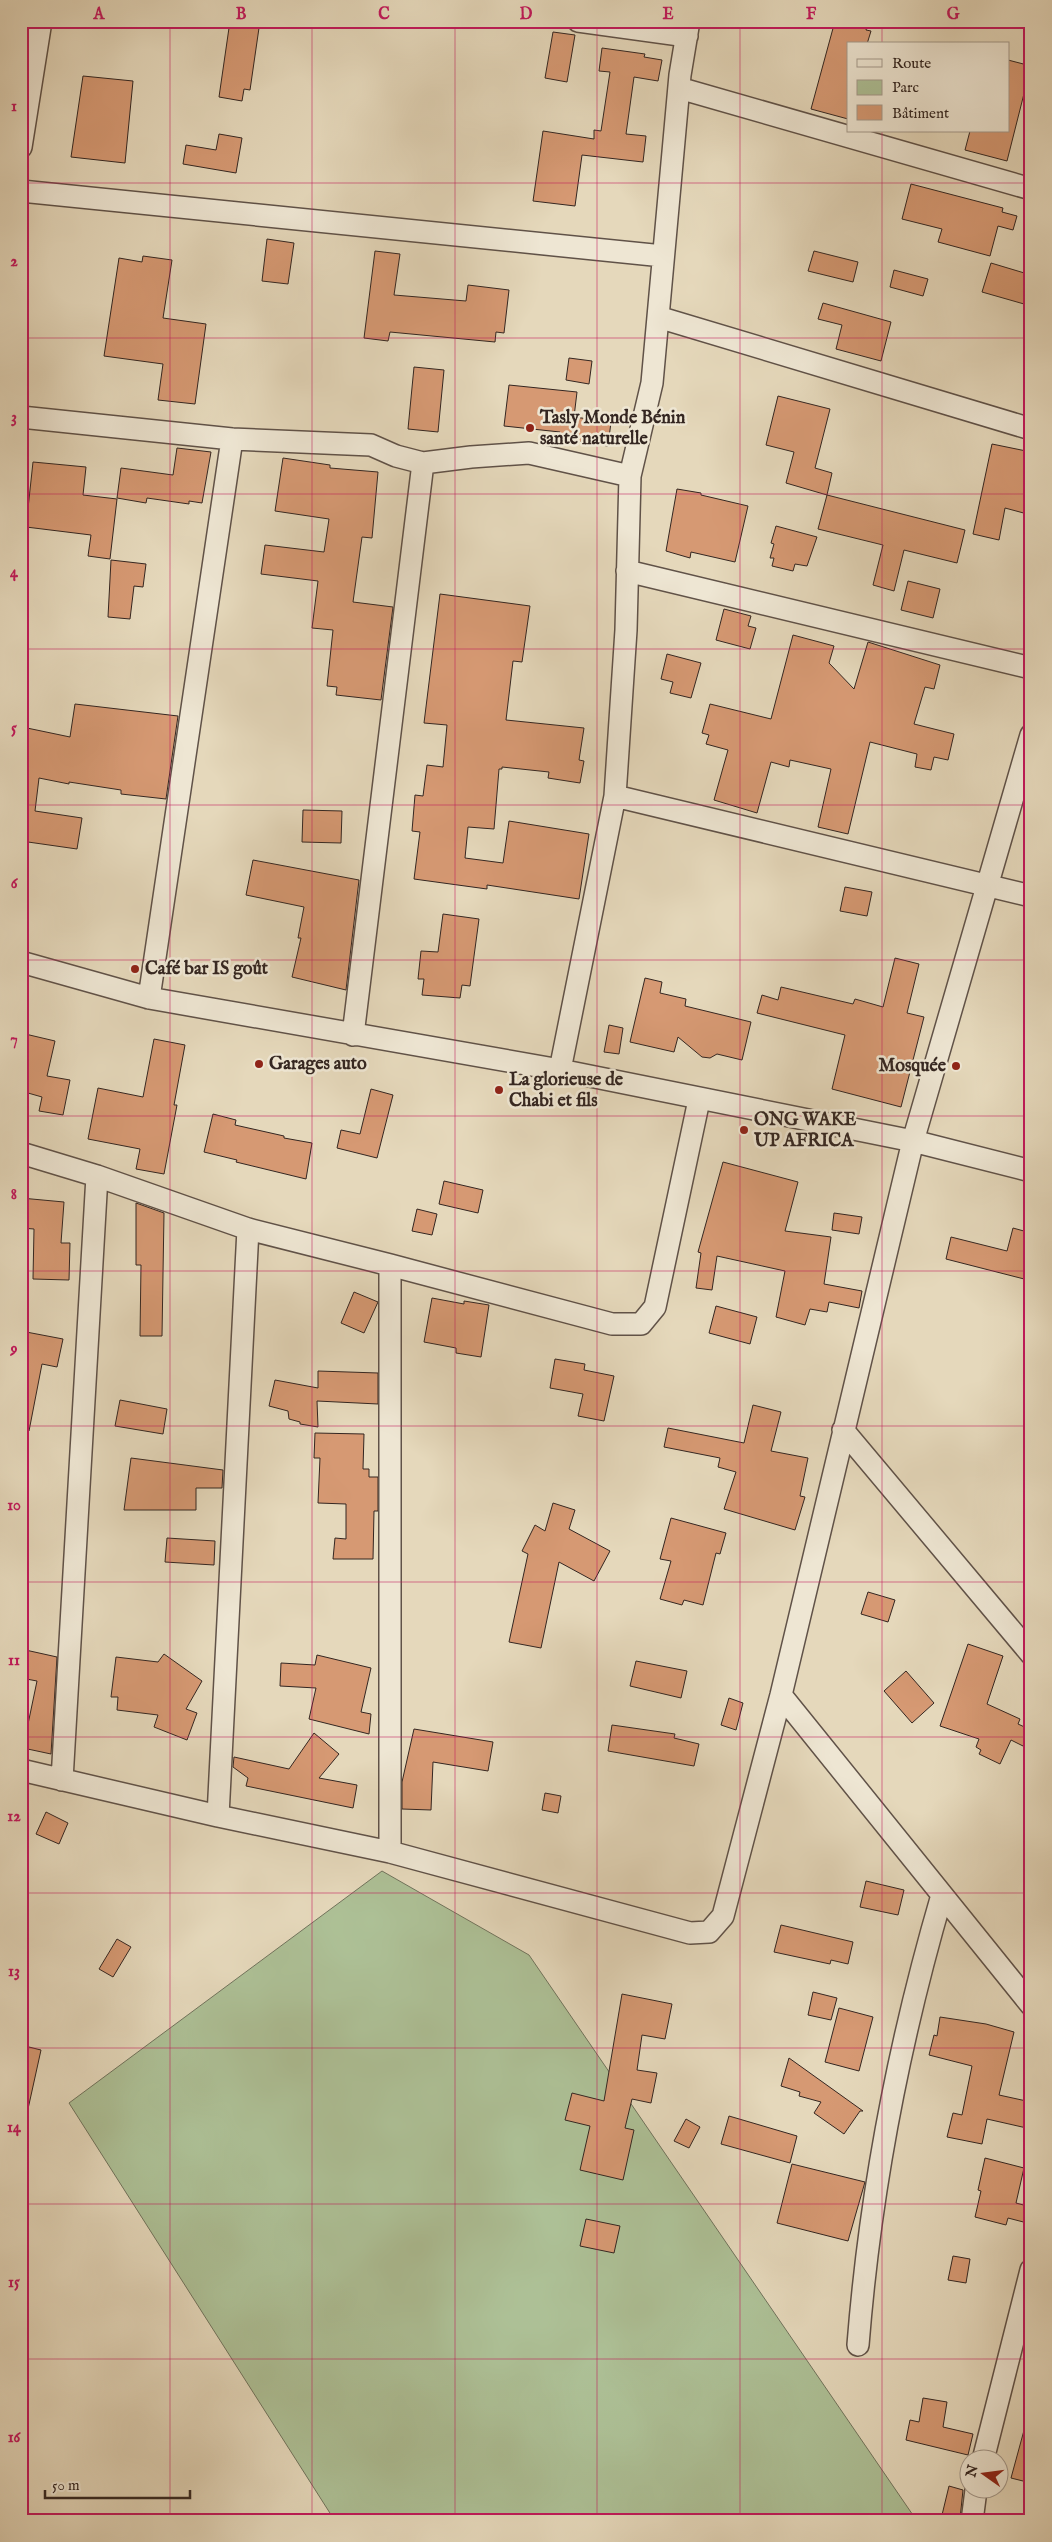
<svg xmlns="http://www.w3.org/2000/svg" width="1052" height="2542" viewBox="0 0 1052 2542" font-family="'IM FELL English',serif">
	<style>
		.green { fill: #adc096; stroke: #70735c }
		.building { fill: #d69973; stroke: #342621 }
		.lines { fill: none; stroke-linecap: round; stroke-linejoin: round }
		.street-casing { stroke: #605248; stroke-width: 24 }
		.street { stroke: #eee6d3; stroke-width: 21 }
		.grid { fill: none; stroke: #c2185b; stroke-width: 1; stroke-opacity: 0.55 }
		.poi-dot { fill: #8f2418; stroke: #eee6d3; stroke-width: 2 }
		.labels { text-anchor: middle; dominant-baseline: central; stroke-width: 5; stroke-linejoin: round; paint-order: stroke }
		.poi-label { font-size: 18px; font-weight: bold; fill: #342621; stroke: #eee6d3; text-anchor: start }
		.neatline { fill: none; stroke: #c2185b; stroke-width: 2 }
		.grid-label { font-size: 16px; text-anchor: middle; font-weight: bold; fill: #c2185b }
	</style>
	<rect width="100%" height="100%" fill="#e5d8bb"/>
	<filter id="stains"><feTurbulence type="fractalNoise" baseFrequency=".004" numOctaves="4"/><feColorMatrix values="0 0 0 0 .2 0 0 0 0 .09 0 0 0 0 .02 0 0 0 .5 -.17"/></filter>
	<radialGradient id="worn" r=".72"><stop offset=".6" stop-color="#630" stop-opacity="0"/><stop offset="1" stop-color="#630" stop-opacity=".3"/></radialGradient>
	<!-- green -->
	<path class="green" d="M382 1871 529 1955 917 2521H335L69 2103Z"/>
	<!-- building -->
	<path class="building" d="M230 21H260L250 90 244 89 242 101 219 97Z
		M835 21H868L866 30 871 31 867 44H848V119L811 109Z
		M553 32 575 35 567 82 545 78Z
		M602 48 645 54 644 57 662 60 658 81 634 77 626 134 646 136 643 162 582 155 575 206 533 201 543 131 594 139V130L601 131 610 72 599 71Z
		M1008 60 1031 66 1007 161 965 150 970 131H1008Z
		M83 76 133 81 125 163 71 157Z
		M219 134 242 138 236 173 183 164 186 145 216 150Z
		M911 184 1003 208 1002 212 1017 216 1013 230 998 226 990 256 938 242 942 229 902 219Z
		M267 239 294 243 288 284 262 281Z
		M375 251 400 254 394 295 466 301 468 285 509 290 504 333 496 332 495 342 390 332 388 341 364 338Z
		M814 251 858 262 853 282 808 271Z
		M143 256 172 260 163 318 206 324 195 404 158 400 163 364 104 356 119 258 142 262Z
		M991 263 1031 275V306L982 292Z
		M894 270 928 279 923 296 890 287Z
		M823 303 891 322 881 361 836 349 842 325 818 319Z
		M569 358 592 361 589 384 566 380Z
		M414 367 444 370 438 432 408 429Z
		M509 385 577 392 574 417 611 422 608 446 559 439 560 432 504 426Z
		M778 396 830 409 815 468 832 473 827 495 786 483 794 452 766 445Z
		M992 444 1031 452V515L1005 508 999 540 973 534Z
		M177 448 211 452 202 503 189 501V504L147 498 146 503 117 498 121 468 173 475Z
		M283 458 330 465V468L378 472 372 538 362 537 353 602 393 607 381 700 336 695 337 687 327 686 333 630 312 628 318 581 261 574 265 545 324 552 329 519 275 511Z
		M33 462 86 467 83 495 117 499 110 559 88 556 91 535 26 527Z
		M677 489 701 493V495L748 506 735 562 691 552 690 558 666 551Z
		M827 495 965 530 957 563 904 550 894 591 873 585 883 545 818 529Z
		M776 526 817 537 807 566 795 564 793 571 772 566 774 558H770L774 544 771 543Z
		M111 560 146 564 143 587 134 586 130 619 108 617Z
		M908 581 940 589 933 618 901 610Z
		M440 594 530 606 522 662 513 661 506 720 584 728 579 760 584 761 580 783 548 778 549 772 502 767V769H499L494 829 468 827 465 858 503 863 509 821 589 834 579 899 487 885V889L414 879 420 832 412 831 415 795 423 796 427 765 443 767 447 725 424 723Z
		M724 609 751 616 748 626 756 628 750 649 716 640Z
		M793 635 834 646 829 663 854 689 868 642 940 665 934 689 925 687 914 724 954 734 948 760 934 757 931 770 915 767 917 754 870 742 848 834 818 827 831 769 790 760 789 767 771 762 757 813 714 800 728 750 706 744 709 735 702 733 710 704 771 719Z
		M667 654 701 663 691 698 670 693 673 682 661 679Z
		M75 704 178 716 166 799 121 794V790L69 782V784L39 778 35 811 82 818 77 849 21 841V757L27 728 70 737Z
		M303 810 342 811 341 843 302 842Z
		M253 860 359 880 346 990 292 977 301 938H298L304 907 246 895Z
		M845 887 872 892 867 916 840 911Z
		M443 914 479 919 470 986 462 985 460 998 422 995 424 979H418L421 951 438 952Z
		M895 958 919 964 907 1013 924 1017 901 1107 832 1089 845 1035 757 1013 762 995 778 1000 781 987 853 1004 855 999 883 1007Z
		M645 978 662 982 660 993 686 999 685 1006 751 1022 742 1060 717 1054 710 1058 702 1057 678 1037 674 1052 630 1042Z
		M609 1025 623 1028 619 1054 604 1052Z
		M21 1033 55 1041 47 1076 70 1080 63 1115 39 1111 42 1097 21 1091Z
		M154 1039 185 1045 174 1105H177L164 1174 136 1169 140 1149 88 1139 98 1088 143 1097Z
		M371 1089 393 1095 377 1158 337 1148 341 1130 360 1134Z
		M213 1114 236 1120 235 1125 284 1136V1138L312 1143 306 1179 236 1162 237 1160 204 1152Z
		M723 1162 798 1182 785 1231 831 1237 824 1284 862 1291 859 1308 829 1302 827 1312 810 1309 805 1325 776 1317 785 1271 717 1256 712 1290 696 1288 701 1253 698 1252Z
		M444 1181 483 1190 478 1213 439 1204Z
		M21 1198 64 1202 61 1243H70L69 1280 33 1279 34 1229 21 1228Z
		M136 1203 164 1213 162 1336H140L141 1265H136Z
		M417 1209 437 1214 432 1235 412 1231Z
		M834 1213 862 1217 859 1234 832 1230Z
		M1013 1228 1031 1233V1272L1028 1280 946 1259 951 1237 1007 1251Z
		M354 1292 378 1302 364 1333 341 1323Z
		M432 1298 464 1304V1301L489 1305 481 1357 456 1353V1348L424 1342Z
		M716 1306 757 1317 750 1344 709 1333Z
		M21 1331 63 1339 57 1367 42 1364 29 1431H21Z
		M555 1359 585 1364 584 1370 614 1376 604 1421 578 1416 583 1394 550 1388Z
		M318 1371 378 1373V1404L317 1401 318 1427 300 1424V1422L289 1419 288 1411 269 1406 275 1380 318 1388Z
		M120 1400 167 1409 163 1434 115 1426Z
		M753 1405 781 1412 771 1451 808 1458 800 1496 805 1497 795 1530 724 1509 736 1472 718 1467 720 1458 664 1447 668 1428 744 1443Z
		M315 1433 364 1434 363 1469H369V1477H378V1511H374L373 1559H333L335 1538 346 1539V1504L318 1503 320 1458H314Z
		M131 1458 223 1470 222 1488H196V1510H124Z
		M553 1503 575 1510 569 1529 610 1551 594 1581 559 1562 541 1648 509 1642 528 1554 522 1551 535 1525 545 1531Z
		M671 1518 726 1533 720 1554 716 1553 703 1605 684 1600 682 1605 660 1599 671 1561 660 1559Z
		M167 1538 215 1541 214 1565 165 1562Z
		M868 1592 895 1600 888 1622 861 1614Z
		M968 1644 1003 1656 987 1704 1020 1719 1018 1724 1031 1730 1023 1746 1011 1740 1000 1764 979 1754 981 1750 976 1747 979 1739 940 1726Z
		M21 1649 57 1657 51 1754 23 1748 37 1681 21 1678Z
		M164 1654 202 1681 186 1709 197 1713 187 1740 154 1727 158 1715 117 1710 118 1697H111L116 1657 158 1662Z
		M317 1655 371 1668 361 1712 371 1714 369 1734 309 1719 316 1688 280 1686 281 1663 315 1665Z
		M636 1661 687 1671 681 1698 630 1686Z
		M906 1671 934 1703 912 1723 884 1691Z
		M729 1698 743 1703 736 1730 721 1725Z
		M612 1725 675 1734 674 1738 699 1744 694 1766 608 1751Z
		M414 1729 493 1742 488 1771 433 1762 431 1810 402 1809V1782Z
		M314 1733 339 1754 319 1778 357 1785 353 1808 246 1786 248 1778 233 1767 234 1757 289 1769Z
		M545 1793 561 1796 558 1813 542 1810Z
		M46 1812 68 1823 59 1844 36 1834Z
		M866 1881 904 1890 898 1915 860 1907Z
		M781 1925 853 1942 848 1964 831 1960 830 1964 774 1952Z
		M117 1939 131 1947 113 1977 99 1969Z
		M813 1992 837 1998 831 2020 808 2015Z
		M622 1994 672 2004 665 2039 642 2035 637 2070 657 2073 651 2103 632 2099 625 2128 634 2130 623 2180 580 2170 590 2126 565 2120 572 2093 604 2101Z
		M839 2008 873 2017 859 2071 825 2062Z
		M940 2017 986 2024 1014 2032 999 2095 1031 2102V2129L987 2119 982 2144 947 2137 953 2113 962 2115 972 2066 929 2055 934 2035 937 2036Z
		M21 2045 41 2050 28 2109 21 2108Z
		M789 2058 863 2111H860L844 2134 814 2113 821 2102 799 2096 800 2092 781 2086Z
		M729 2116 797 2136 790 2163 721 2144Z
		M686 2119 700 2127 689 2148 674 2141Z
		M985 2158 1024 2168 1016 2203 1031 2207V2224L1008 2218 1006 2225 975 2217 981 2191 978 2190Z
		M792 2164 865 2182 848 2241 777 2223Z
		M586 2219 620 2226 614 2253 580 2246Z
		M953 2256 970 2259 966 2283 948 2280Z
		M923 2398 947 2402 943 2427 973 2434 968 2455 906 2440 910 2420 919 2422Z
		M1026 2423 1031 2424V2483L1011 2478Z
		M949 2486 963 2490 960 2519 942 2515Z"/>
	<g class="lines">
		<defs>
			<path id="street" d="M578 21 687 36
				M679 88 1031 189
				M21 147 41 21
				M21 191 663 256
				M658 317 1031 429
				M21 417 232 439 371 445 396 456 423 463 471 457 529 453 630 476
				M627 571 1031 668
				M615 796 1031 896
				M21 962 149 998 560 1070 913 1141 1031 1171
				M149 998 232 439
				M353 1035 423 463
				M560 1070 615 796 626 630 630 476 652 383 680 75 689 21
				M21 1153 97 1176 248 1229 390 1265 612 1324H641L655 1307 699 1100
				M390 1265V1852
				M843 1430 1031 1654
				M781 1695 1031 2005
				M21 1770 218 1816 390 1852 690 1933 709 1932 723 1916 781 1695 913 1141 1031 735
				M62 1780 97 1176
				M218 1816 248 1229
				M858 2345C870 2192 899 2042 942 1895
				M983 2460 1031 2270
				M972 2521 976 2490"/>
		</defs>
		<!-- street casing -->
		<use href="#street" class="street-casing"/>
		<!-- street -->
		<use href="#street" class="street"/>
	</g>
	<!-- grid -->
	<path class="grid" d="M170 21V2521M312 21V2521M455 21V2521M597 21V2521M740 21V2521M882 21V44M882 131V2521M21 183H1031M21 338H1031M21 494H1031M21 649H1031M21 805H1031M21 960H1031M21 1116H1031M21 1271H1031M21 1426H1031M21 1582H1031M21 1737H1031M21 1893H1031M21 2048H1031M21 2204H1031M21 2359H1031"/>
	<!-- markers -->
	<g class="poi-dot">
		<circle cx="530" cy="428" r="5"/>
		<circle cx="135" cy="969" r="5"/>
		<circle cx="259" cy="1064" r="5"/>
		<circle cx="956" cy="1066" r="5"/>
		<circle cx="499" cy="1090" r="5"/>
		<circle cx="744" cy="1130" r="5"/>
	</g>
	<g class="labels">
		<!-- poi labels -->
		<g class="poi-label">
			<text x="540" y="418">Tasly Monde Bénin<tspan x="540" dy="21">santé naturelle</tspan></text>
			<text x="145" y="969">Café bar IS goût</text>
			<text x="269" y="1064">Garages auto</text>
			<text x="946" y="1066" text-anchor="end">Mosquée</text>
			<text x="509" y="1080">La glorieuse de<tspan x="509" dy="21">Chabi et fils</tspan></text>
			<text x="754" y="1120">ONG WAKE<tspan x="754" dy="21">UP AFRICA</tspan></text>
		</g>
	</g>
	<!-- margin -->
	<rect width="1052" height="2542" fill="none" stroke="#e5d8bb" stroke-width="55"/>
	<!-- legend -->
	<rect x="847" y="42" width="162" height="90" fill="#eee6d3" stroke="#a4998c"/>
	<rect x="857" y="59" width="25" height="8" fill="#eee6d3" stroke="#a4998c"/>
	<text x="892" y="68" font-size="15" fill="#342621">Route</text>
	<rect x="857" y="80" width="25" height="15" fill="#adc096" stroke="#a4998c"/>
	<text x="892" y="92" font-size="15" fill="#342621">Parc</text>
	<rect x="857" y="105" width="25" height="15" fill="#d69973" stroke="#a4998c"/>
	<text x="892" y="118" font-size="15" fill="#342621">Bâtiment</text>
	<!-- north arrow -->
	<g transform="translate(984 2474) rotate(284)"><circle r="24" fill="#eee6d3" stroke="#a4998c"/>
	<path d="M0-4L9 19L0 12L-9 19Z" fill="#8f2418"/>
	<text y="-8" font-size="14" font-weight="bold" text-anchor="middle" fill="#342621">N</text>
	</g>
	<!-- scale -->
	<path d="M45 2490v8h145v-8" fill="none" stroke="#342621" stroke-width="2.5"/>
	<text x="52" y="2490" font-size="15" fill="#342621" stroke="#eee6d3" stroke-width="4" paint-order="stroke">50 m</text>
	<rect x="28" y="28" width="996" height="2486" class="neatline"/>
	<g class="grid-label">
		<text x="99" y="19">A</text>
		<text x="241" y="19">B</text>
		<text x="384" y="19">C</text>
		<text x="526" y="19">D</text>
		<text x="668" y="19">E</text>
		<text x="811" y="19">F</text>
		<text x="953" y="19">G</text>
		<text x="14" y="111">1</text>
		<text x="14" y="266">2</text>
		<text x="14" y="422">3</text>
		<text x="14" y="577">4</text>
		<text x="14" y="733">5</text>
		<text x="14" y="888">6</text>
		<text x="14" y="1044">7</text>
		<text x="14" y="1199">8</text>
		<text x="14" y="1354">9</text>
		<text x="14" y="1510">10</text>
		<text x="14" y="1665">11</text>
		<text x="14" y="1821">12</text>
		<text x="14" y="1976">13</text>
		<text x="14" y="2132">14</text>
		<text x="14" y="2287">15</text>
		<text x="14" y="2442">16</text>
	</g>
	<rect width="100%" height="100%" filter="url(#stains)"/>
	<rect width="100%" height="100%" fill="url(#worn)"/>
</svg>
